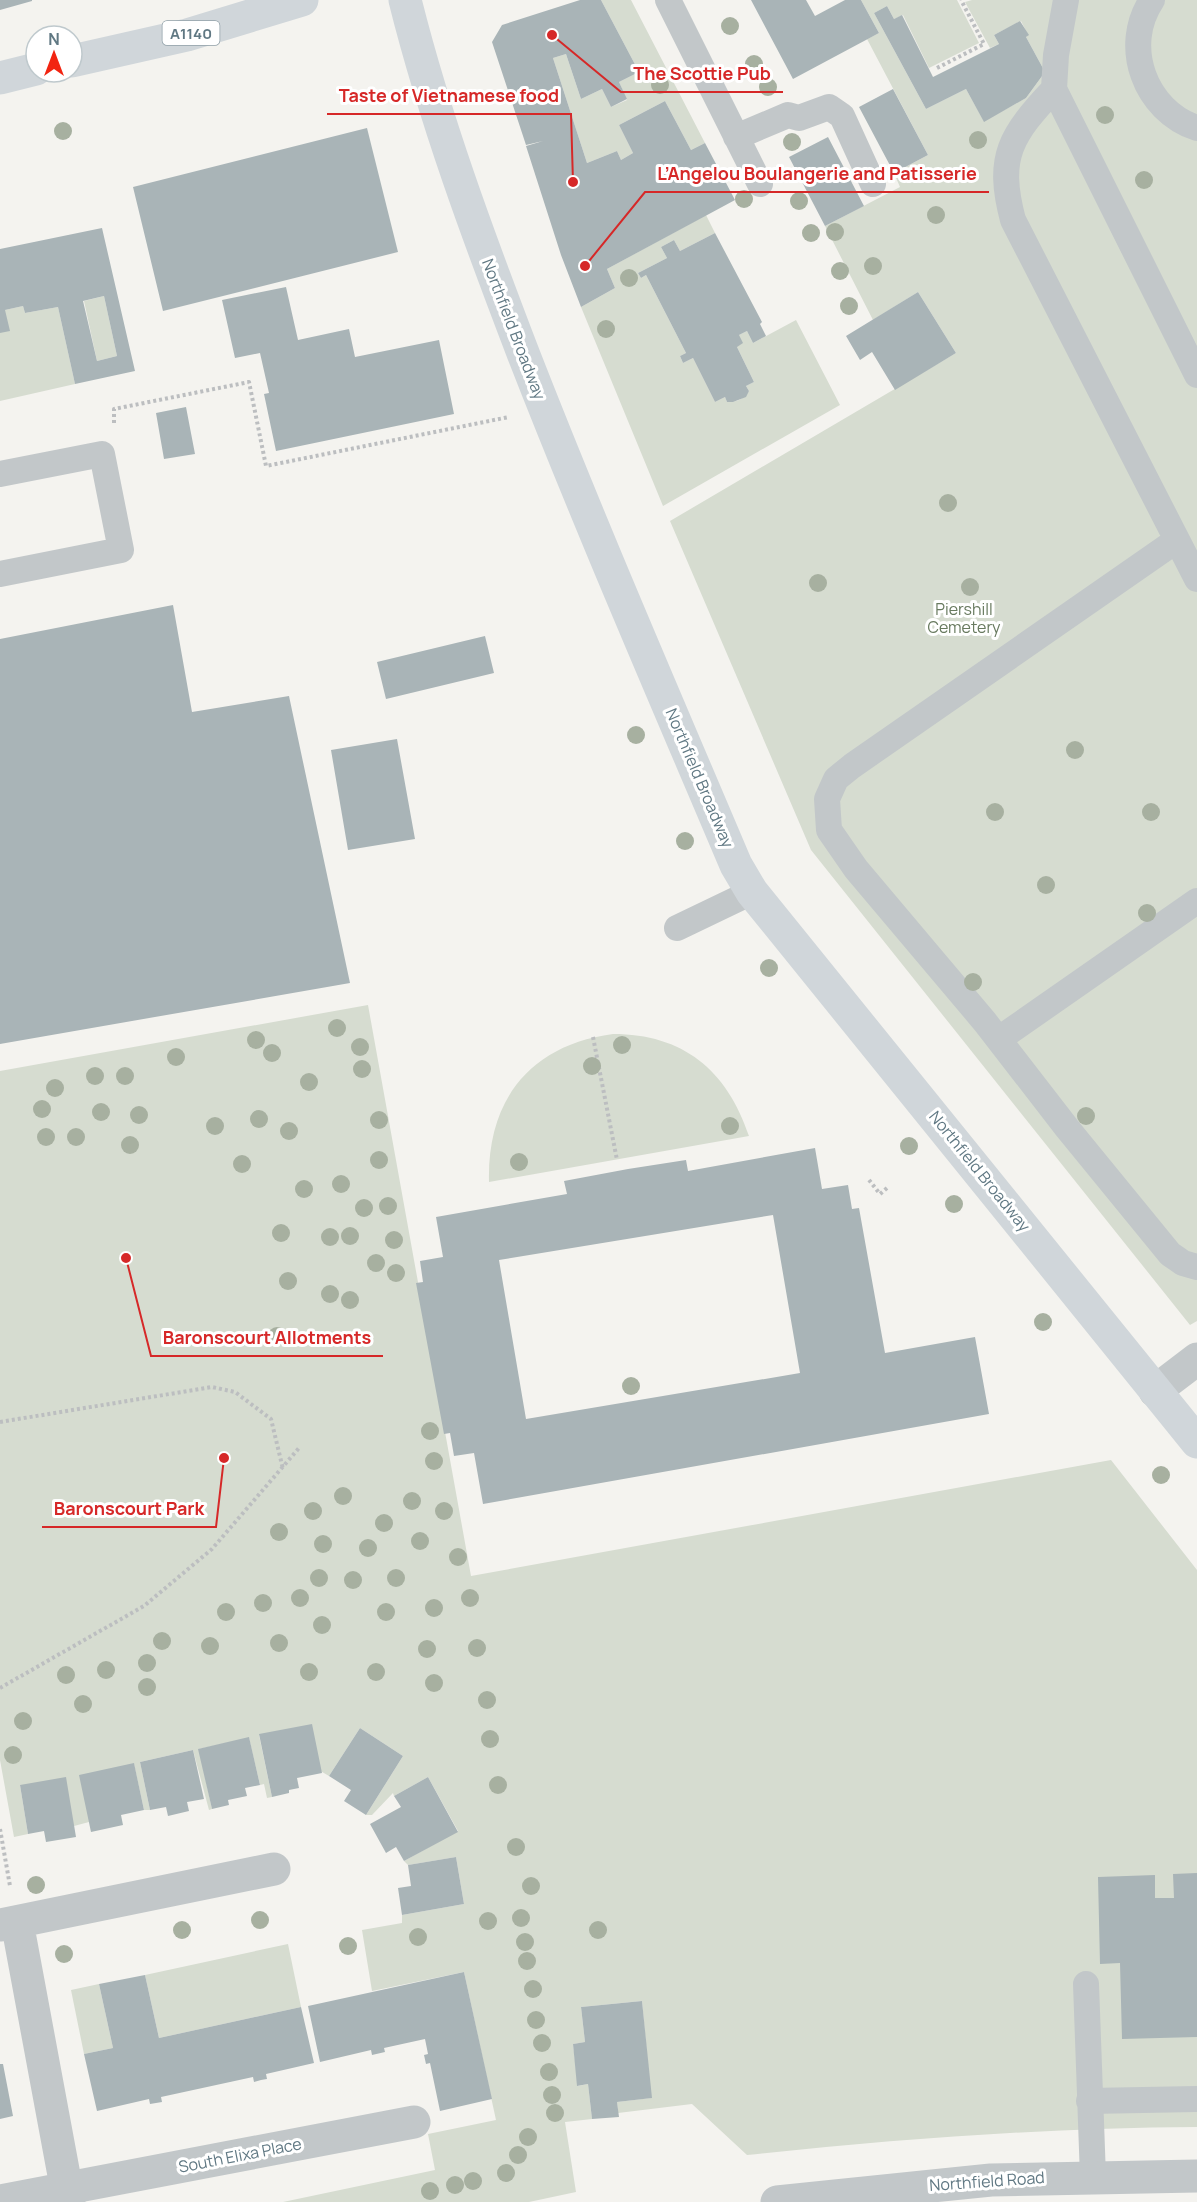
<svg xmlns="http://www.w3.org/2000/svg" width="1197" height="2202" viewBox="0 0 1197 2202" font-family="Manrope,sans-serif">
	<style>
		.green { fill: #d6dcd0 }
		.building { fill: #a9b4b7; fill-rule: evenodd }
		.lines { fill: none; stroke-linecap: round; stroke-linejoin: round }
		.path { stroke: #bcbec0; stroke-width: 4; stroke-dasharray: 3 3; stroke-linecap: butt }
		.lane { stroke: #c2c7c9; stroke-width: 26 }
		.street { stroke: #c2c7c9; stroke-width: 33 }
		.secondary { stroke: #d0d6da; stroke-width: 33 }
		.primary { stroke: #d0d6da; stroke-width: 33 }
		.tree { fill: #a7b0a0 }
		.labels { text-anchor: middle; dominant-baseline: central; stroke-width: 6; stroke-linejoin: round; paint-order: stroke }
		.shield { fill: #fff; stroke: #90a0a8; stroke-width: 1.5 }
		.shield-label { font-size: 15px; font-weight: bold; fill: #607883 }
		.street-label { font-size: 16px; fill: #607883; stroke: #fff }
		.park-label { font-size: 16px; fill: #687a5f; stroke: #fff }
		.leader { fill: none; stroke: #d62828; stroke-width: 2 }
		.callout-dot { fill: #d62828; stroke: #fff; stroke-width: 2 }
		.callout-label { font-size: 18px; text-anchor: middle; font-weight: bold; fill: #d62828; stroke: #fff; stroke-width: 6; stroke-linejoin: round; paint-order: stroke }
	</style>
	<rect width="100%" height="100%" fill="#f4f3ef"/>
	<!-- green -->
	<path class="green" d="M601 0H631L705 143 691 150 665 101 619 125 633 153 621 160 617 151 587 163 553 58 566 54 581 99 602 89 611 107 627 100 619 82 639 72Z
		M861 0H957L979 43 929 68 903 15 894 19 887 6 874 13 926 109 966 89 984 121 1026 98 1045 72 1026 37 1028 35 1021 21 994 35 999 44 990 48 965 2 972 0H1197V1321L1190 1325 811 850 670 521 956 353 918 292 873 320 825 226 900 187 894 173 928 155 867 39 879 33Z
		M706 215 715 233 680 251 674 240 661 247 667 258 638 273 641 278 646 275 686 353 680 356 683 363 693 358 715 402 725 397 727 402C737 402 744 399 749 391L746 386 754 382 737 347 739 335 747 331 753 343 796 320 840 405 663 506 581 307 615 288 607 269Z
		M104 296 117 356 97 361 84 301Z
		M23 306 25 313 58 307 75 384 0 401V333L5 310Z
		M368 1005 471 1576 1111 1460 1197 1570V2127C1046 2128 897 2139 747 2155L692 2104 618 2113 617 2102 651 2098 642 2001 581 2007 585 2042 573 2044 578 2086 588 2084 592 2119 565 2122 576 2192 529 2202H283L435 2170 428 2134 496 2120 464 1972 372 1991 362 1930 402 1923V1915L464 1904 456 1857 408 1865 404 1861 458 1831 428 1777 394 1796 393 1793 372 1815H366L403 1756 360 1728 329 1776 259 1735 272 1797 267 1798 264 1784 260 1785 249 1738 199 1749 212 1809 209 1810 193 1750 140 1762 150 1810H144L134 1764 89 1822 74 1826 20 1785 28 1834 14 1837 0 1760V1071Z
		M613 1034C683 1034 727 1070 749 1136L489 1182C487 1100 530 1045 613 1034Z
		M288 1944 301 2007 159 2038 145 1975Z
		M99 1984 113 2048 84 2054 71 1990Z"/>
	<!-- building -->
	<path class="building" d="M0 0H32V1L0 10Z
		M580 0H601L639 72 619 82 627 99 611 107 602 89 581 99 566 54 553 58 587 163 617 151 621 160 633 153 619 125 665 101 691 150 705 143 735 200 607 269 615 288 581 307 561 255 526 146 543 141 526 145 492 42 502 25Z
		M751 0H806L815 16 845 0H861L879 33 793 79Z
		M887 6 894 19 902 15 933 77 999 44 994 35 1020 21 1029 35 1026 37 1045 72 1026 98 984 122 966 89 926 109 874 13Z
		M893 89 928 155 894 173 859 107Z
		M367 128 398 252 163 311 133 187Z
		M828 137 864 206 825 226 789 157Z
		M102 228 135 371 75 384 58 307 25 313 23 306 5 310 10 331 0 333V249ZM104 296 117 356 97 361 83 301Z
		M715 233 762 322 760 324 766 336 753 343 747 331 739 335 743 343 737 347 754 382 746 386 749 391 746 397 733 402H727L725 397 715 402 693 358 683 363 680 356 686 353 646 275 641 278 638 273 667 258 661 247 674 240 680 251Z
		M286 287 298 340 349 329 355 357 439 340 454 414 276 451 264 394 269 393 260 353 235 358 222 300Z
		M918 292 956 353 895 390 872 352 860 360 846 336Z
		M186 407 195 454 164 459 156 413Z
		M173 605 192 712 289 696 350 983 0 1044V639Z
		M485 636 494 673 386 699 377 662Z
		M397 739 415 839 348 850 331 750Z
		M815 1148 822 1189 848 1185 852 1209 859 1208 885 1353 975 1337 989 1414 483 1504 474 1453 454 1456 450 1433 444 1434 416 1283 423 1282 420 1261 443 1257 436 1217 567 1194 564 1181 628 1169 686 1160 688 1171ZM773 1215 800 1373 526 1419 499 1260Z
		M312 1724 322 1773 297 1778 299 1788 289 1790V1793L272 1797 259 1734Z
		M360 1728 403 1756 366 1815 344 1801 351 1790 329 1776Z
		M249 1737 260 1785 245 1788 247 1796 228 1800 229 1805 212 1809 198 1749Z
		M193 1750 204 1799 187 1802 189 1811 168 1816 166 1807 150 1810 140 1762Z
		M134 1763 144 1810 121 1815 123 1825 91 1832 79 1775Z
		M66 1777 76 1837 46 1842 44 1831 28 1834 20 1785Z
		M428 1777 458 1832 404 1861 396 1847 386 1853 370 1824 401 1807 394 1796Z
		M456 1857 464 1904 402 1915 398 1888 411 1886 408 1865Z
		M1197 1873V2037L1122 2039 1120 1963 1100 1964 1098 1877 1155 1875V1898H1174L1173 1874Z
		M464 1972 492 2099 440 2111 430 2063 426 2064 424 2055 428 2054 425 2039 384 2048 385 2052 372 2055 371 2050 320 2062 308 2006Z
		M145 1975 159 2038 301 2007 314 2063 266 2074 267 2079 261 2080 254 2082 253 2077 161 2097 162 2102 150 2104 149 2099 97 2111 84 2054 113 2048 99 1984Z
		M642 2001 652 2098 617 2102 619 2117 592 2119 588 2084 577 2086 573 2044 585 2042 581 2007Z
		M0 2064H3L13 2116 0 2119Z"/>
	<g class="lines">
		<!-- path -->
		<path class="path" d="M937 68 984 44 961 0
			M114 423V409L249 382 266 466 509 417
			M593 1037 617 1160
			M869 1180 880 1194 887 1188
			M0 1422 212 1387 235 1392 271 1419 283 1469
			M0 1688 144 1606 212 1549 299 1448
			M0 1829 10 1886"/>
		<!-- lane -->
		<path class="lane" d="M668 0 760 184
			M1066 0 1056 55 1054 89 1197 375
			M1152 0C1121 46 1145 111 1197 128
			M1054 89C1011 135 996 156 1013 220L1197 579
			M736 137 788 115 799 118 829 107 842 116 873 184
			M0 474 102 454 121 550 0 574
			M1177 540 852 766 836 779 827 799 829 830 856 869 985 1022 1067 1128 1170 1254 1183 1263 1197 1267
			M677 928 752 892
			M999 1039 1197 901
			M1086 1984 1093 2177
			M1089 2101 1197 2099"/>
		<!-- street -->
		<path class="street" d="M1155 1391 1197 1359
			M17 1922 69 2202
			M0 1925 274 1869
			M0 2201 414 2122
			M777 2202 991 2180 1197 2176"/>
		<!-- secondary -->
		<path class="secondary" d="M405 0C435 120 479 238 523 353 590 525 664 695 736 865L752 892 1197 1442"/>
		<!-- primary -->
		<path class="primary" d="M72 61 187 35 302 0
			M0 78 36 69"/>
	</g>
	<!-- trees -->
	<g class="tree">
		<circle cx="730" cy="26" r="9"/>
		<circle cx="754" cy="64" r="9"/>
		<circle cx="660" cy="85" r="9"/>
		<circle cx="768" cy="87" r="9"/>
		<circle cx="1105" cy="115" r="9"/>
		<circle cx="63" cy="131" r="9"/>
		<circle cx="978" cy="140" r="9"/>
		<circle cx="792" cy="142" r="9"/>
		<circle cx="1144" cy="180" r="9"/>
		<circle cx="744" cy="199" r="9"/>
		<circle cx="799" cy="201" r="9"/>
		<circle cx="936" cy="215" r="9"/>
		<circle cx="835" cy="232" r="9"/>
		<circle cx="811" cy="233" r="9"/>
		<circle cx="873" cy="266" r="9"/>
		<circle cx="840" cy="271" r="9"/>
		<circle cx="629" cy="278" r="9"/>
		<circle cx="849" cy="306" r="9"/>
		<circle cx="606" cy="329" r="9"/>
		<circle cx="948" cy="503" r="9"/>
		<circle cx="818" cy="583" r="9"/>
		<circle cx="970" cy="587" r="9"/>
		<circle cx="636" cy="735" r="9"/>
		<circle cx="1075" cy="750" r="9"/>
		<circle cx="995" cy="812" r="9"/>
		<circle cx="1151" cy="812" r="9"/>
		<circle cx="685" cy="841" r="9"/>
		<circle cx="1046" cy="885" r="9"/>
		<circle cx="1147" cy="913" r="9"/>
		<circle cx="769" cy="968" r="9"/>
		<circle cx="973" cy="982" r="9"/>
		<circle cx="337" cy="1028" r="9"/>
		<circle cx="256" cy="1040" r="9"/>
		<circle cx="622" cy="1045" r="9"/>
		<circle cx="360" cy="1047" r="9"/>
		<circle cx="272" cy="1053" r="9"/>
		<circle cx="176" cy="1057" r="9"/>
		<circle cx="592" cy="1066" r="9"/>
		<circle cx="362" cy="1069" r="9"/>
		<circle cx="95" cy="1076" r="9"/>
		<circle cx="125" cy="1076" r="9"/>
		<circle cx="309" cy="1082" r="9"/>
		<circle cx="55" cy="1088" r="9"/>
		<circle cx="42" cy="1109" r="9"/>
		<circle cx="101" cy="1112" r="9"/>
		<circle cx="139" cy="1115" r="9"/>
		<circle cx="1086" cy="1116" r="9"/>
		<circle cx="259" cy="1119" r="9"/>
		<circle cx="379" cy="1120" r="9"/>
		<circle cx="215" cy="1126" r="9"/>
		<circle cx="730" cy="1126" r="9"/>
		<circle cx="289" cy="1131" r="9"/>
		<circle cx="46" cy="1137" r="9"/>
		<circle cx="76" cy="1137" r="9"/>
		<circle cx="130" cy="1145" r="9"/>
		<circle cx="909" cy="1146" r="9"/>
		<circle cx="379" cy="1160" r="9"/>
		<circle cx="519" cy="1162" r="9"/>
		<circle cx="242" cy="1164" r="9"/>
		<circle cx="341" cy="1184" r="9"/>
		<circle cx="304" cy="1189" r="9"/>
		<circle cx="954" cy="1204" r="9"/>
		<circle cx="388" cy="1206" r="9"/>
		<circle cx="364" cy="1208" r="9"/>
		<circle cx="281" cy="1233" r="9"/>
		<circle cx="350" cy="1236" r="9"/>
		<circle cx="330" cy="1237" r="9"/>
		<circle cx="394" cy="1240" r="9"/>
		<circle cx="376" cy="1263" r="9"/>
		<circle cx="396" cy="1273" r="9"/>
		<circle cx="288" cy="1281" r="9"/>
		<circle cx="330" cy="1294" r="9"/>
		<circle cx="350" cy="1300" r="9"/>
		<circle cx="1043" cy="1322" r="9"/>
		<circle cx="277" cy="1336" r="9"/>
		<circle cx="631" cy="1386" r="9"/>
		<circle cx="430" cy="1431" r="9"/>
		<circle cx="434" cy="1461" r="9"/>
		<circle cx="1161" cy="1475" r="9"/>
		<circle cx="343" cy="1496" r="9"/>
		<circle cx="412" cy="1501" r="9"/>
		<circle cx="313" cy="1511" r="9"/>
		<circle cx="444" cy="1511" r="9"/>
		<circle cx="384" cy="1523" r="9"/>
		<circle cx="279" cy="1532" r="9"/>
		<circle cx="420" cy="1541" r="9"/>
		<circle cx="323" cy="1544" r="9"/>
		<circle cx="368" cy="1548" r="9"/>
		<circle cx="458" cy="1557" r="9"/>
		<circle cx="319" cy="1578" r="9"/>
		<circle cx="396" cy="1578" r="9"/>
		<circle cx="353" cy="1580" r="9"/>
		<circle cx="300" cy="1598" r="9"/>
		<circle cx="470" cy="1598" r="9"/>
		<circle cx="263" cy="1603" r="9"/>
		<circle cx="434" cy="1608" r="9"/>
		<circle cx="226" cy="1612" r="9"/>
		<circle cx="386" cy="1612" r="9"/>
		<circle cx="322" cy="1625" r="9"/>
		<circle cx="162" cy="1641" r="9"/>
		<circle cx="279" cy="1643" r="9"/>
		<circle cx="210" cy="1646" r="9"/>
		<circle cx="477" cy="1648" r="9"/>
		<circle cx="427" cy="1649" r="9"/>
		<circle cx="147" cy="1663" r="9"/>
		<circle cx="106" cy="1670" r="9"/>
		<circle cx="309" cy="1672" r="9"/>
		<circle cx="376" cy="1672" r="9"/>
		<circle cx="66" cy="1675" r="9"/>
		<circle cx="434" cy="1683" r="9"/>
		<circle cx="147" cy="1687" r="9"/>
		<circle cx="487" cy="1700" r="9"/>
		<circle cx="83" cy="1704" r="9"/>
		<circle cx="23" cy="1721" r="9"/>
		<circle cx="490" cy="1739" r="9"/>
		<circle cx="13" cy="1755" r="9"/>
		<circle cx="498" cy="1785" r="9"/>
		<circle cx="516" cy="1847" r="9"/>
		<circle cx="36" cy="1885" r="9"/>
		<circle cx="531" cy="1886" r="9"/>
		<circle cx="521" cy="1918" r="9"/>
		<circle cx="260" cy="1920" r="9"/>
		<circle cx="488" cy="1921" r="9"/>
		<circle cx="182" cy="1930" r="9"/>
		<circle cx="598" cy="1930" r="9"/>
		<circle cx="418" cy="1937" r="9"/>
		<circle cx="525" cy="1942" r="9"/>
		<circle cx="348" cy="1946" r="9"/>
		<circle cx="64" cy="1954" r="9"/>
		<circle cx="527" cy="1961" r="9"/>
		<circle cx="533" cy="1989" r="9"/>
		<circle cx="536" cy="2020" r="9"/>
		<circle cx="542" cy="2043" r="9"/>
		<circle cx="549" cy="2072" r="9"/>
		<circle cx="552" cy="2095" r="9"/>
		<circle cx="555" cy="2113" r="9"/>
		<circle cx="528" cy="2137" r="9"/>
		<circle cx="518" cy="2155" r="9"/>
		<circle cx="506" cy="2173" r="9"/>
		<circle cx="473" cy="2181" r="9"/>
		<circle cx="455" cy="2185" r="9"/>
		<circle cx="430" cy="2191" r="9"/>
	</g>
	<g class="labels">
		<!-- shield labels -->
		<rect class="shield" x="162.5" y="21" width="57" height="24" rx="4.5"/>
		<g class="shield-label">
			<text x="191" y="33">A1140</text>
		</g>
		<!-- street labels -->
		<g class="street-label">
			<text transform="translate(514 329) rotate(69)">Northfield Broadway</text>
			<text transform="translate(700 778) rotate(67)">Northfield Broadway</text>
			<text transform="translate(980 1171) rotate(51)">Northfield Broadway</text>
			<text transform="translate(240 2155) rotate(-11)">South Elixa Place</text>
			<text transform="translate(987 2181) rotate(-4)">Northfield Road</text>
		</g>
		<!-- park labels -->
		<g class="park-label">
			<text x="964" y="609">Piershill<tspan x="964" dy="18">Cemetery</tspan></text>
		</g>
	</g>
	<!-- callouts -->
	<path class="leader" d="M552 35L621 92H783M573 182L571 114H327M585 266L645 192H989M126 1258L151 1356H383M224 1458L216 1527H42"/>
	<g class="callout-dot">
		<circle cx="552" cy="35" r="6"/>
		<circle cx="573" cy="182" r="6"/>
		<circle cx="585" cy="266" r="6"/>
		<circle cx="126" cy="1258" r="6"/>
		<circle cx="224" cy="1458" r="6"/>
	</g>
	<g class="callout-label">
		<text x="702" y="80">The Scottie Pub</text>
		<text x="449" y="102">Taste of Vietnamese food</text>
		<text x="817" y="180">L’Angelou Boulangerie and Patisserie</text>
		<text x="267" y="1344">Baronscourt Allotments</text>
		<text x="129" y="1515">Baronscourt Park</text>
	</g>
	<!-- north arrow -->
	<g transform="translate(54 54)"><circle r="28" fill="#ffffff" stroke="#bfc9cd" stroke-width="1.5"/>
	<path d="M0-4.5L10 22L0 15L-10 22Z" fill="#f22411"/>
	<text y="-9" font-size="16" font-weight="bold" text-anchor="middle" fill="#607883">N</text>
	</g>
</svg>
